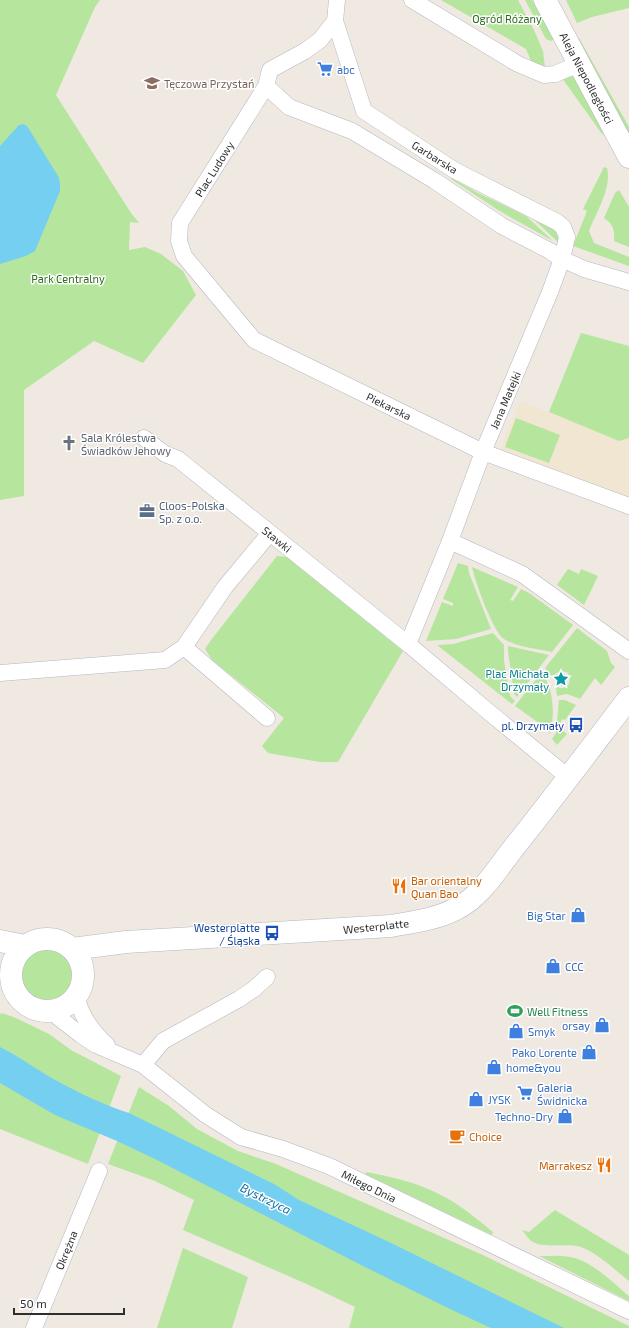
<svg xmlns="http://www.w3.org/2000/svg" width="629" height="1328" viewBox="0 0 629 1328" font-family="'Exo 2',sans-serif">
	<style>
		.education { fill: #f0e6d1 }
		.green { fill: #b6e59e }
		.water { fill: #75cff0 }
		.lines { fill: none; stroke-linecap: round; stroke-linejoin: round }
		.street-casing { stroke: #b4b7c1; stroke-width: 17 }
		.secondary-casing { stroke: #b4b7c1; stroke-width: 23 }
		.street { stroke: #fff; stroke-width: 16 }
		.secondary { stroke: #fff; stroke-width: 22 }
		.labels { text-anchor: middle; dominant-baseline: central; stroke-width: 3; stroke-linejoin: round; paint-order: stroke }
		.park-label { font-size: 11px; fill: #2c6e1b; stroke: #fff }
		.shop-label { font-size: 11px; fill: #366cbe; stroke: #fff; text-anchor: start }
		.street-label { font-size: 11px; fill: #2e2e2e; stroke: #fff }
		.education-label { font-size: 11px; fill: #785e54; stroke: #fff; text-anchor: start }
		.worship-label { font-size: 11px; fill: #5b616d; stroke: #fff; text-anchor: start }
		.service-label { font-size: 11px; fill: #4e5e75; stroke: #fff; text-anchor: start }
		.culture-label { font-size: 11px; fill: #0d838f; stroke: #fff; text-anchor: end }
		.transit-label { font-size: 11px; fill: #164399; stroke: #fff; text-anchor: end }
		.food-label { font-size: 11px; fill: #c56008; stroke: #fff; text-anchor: start }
		.leisure-label { font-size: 11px; fill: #27864d; stroke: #fff; text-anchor: start }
		.water-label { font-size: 12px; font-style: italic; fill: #0d6fa3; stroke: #fff }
	</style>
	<rect width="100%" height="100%" fill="#efe9e1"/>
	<!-- education -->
	<path class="education" d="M520 401 615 439 629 405V504L499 453Z"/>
	<!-- green -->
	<path class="green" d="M0 0H100L95 7 56 95 131 213 139 223 130 222 129 250 145 247 161 254 183 271 196 295 143 363 94 341 24 390V496L0 500Z
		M441 0H518L534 30 543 51 545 68 531 61 526 49Z
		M525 0H532L554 39 551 41 546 39Z
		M566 0H629V8L592 17 577 23Z
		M576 37 579 38 629 127V137Z
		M569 76 574 77 604 133 602 134 562 78Z
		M604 167 607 168C612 188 596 213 589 231L594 243 629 257V266L573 246 587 211 583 209Z
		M452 178 476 192 526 216 553 241 498 210 451 179Z
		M619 190 629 207V247L614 241C615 230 613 224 604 218L615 193Z
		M527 213 558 228 560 244Z
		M581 333 629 346V438L619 441 549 412Z
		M516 418 560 435 549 463 505 447Z
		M277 556 287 557 403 651 338 762H320L268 753 262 746 284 718 212 660 205 649 211 640Z
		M458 563 468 566 469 573 491 629 456 639 426 641 442 602 453 606V603L443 599Z
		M472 567 518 587 510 600 513 601 521 589 529 593 573 625 552 652C539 649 516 647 504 639 493 632 475 581 472 567Z
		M568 569 579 574 581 569 598 576 584 605 557 585Z
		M577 628 607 651 611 663 615 667 601 685 595 678 580 699 567 694 557 696 556 687C566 691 573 684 568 673 561 670 557 672 552 677L545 668Z
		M493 633 504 645V661L510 696 515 701 512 704 437 645 453 644Z
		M508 646 549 655 517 697 514 694 508 651Z
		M542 672C554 692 555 712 550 734L546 728 515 706Z
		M559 700H565L576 705 565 720 562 719 559 728 567 734 557 745 552 739 556 733Z
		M22 975a25 25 0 1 1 50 0a25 25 0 1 1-50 0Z
		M2 1013 16 1018 49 1034 71 1050 121 1076 88 1164 0 1129V1014Z
		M139 1087 169 1106 197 1129 238 1151 276 1164 485 1256 629 1326V1328H349L355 1307 309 1285 183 1230 194 1200 155 1181 108 1164Z
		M367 1172C391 1177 415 1182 437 1193 458 1203 476 1218 493 1232L492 1235 365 1174Z
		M555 1210 629 1255V1281C615 1270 599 1254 581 1247 566 1242 542 1250 530 1240 527 1237 525 1233 522 1230L529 1232Z
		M183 1248 248 1277 232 1328H157Z
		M539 1256C549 1256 560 1255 570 1257 591 1260 613 1283 629 1296V1301Z"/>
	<!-- water -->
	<path class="water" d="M23 124 27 126 58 176 60 182V191L35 251 26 256 0 264V146L19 125Z
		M0 1047C18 1056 33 1067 50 1077 75 1091 101 1104 129 1113L274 1184 299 1200 389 1242 564 1328H491L450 1309 363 1266 159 1161 117 1141 55 1115 0 1083Z"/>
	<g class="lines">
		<defs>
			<path id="street" d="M337 0 335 21 320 40 305 51 270 70 266 86 180 223 179 241 184 256 254 340 483 452 629 506
				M412 0 518 64 544 75 555 74 579 64
				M335 21 364 111 454 170 557 222 563 227 567 237 562 259 550 292 483 452 450 541
				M266 86 289 107 352 131 435 181 502 226 550 251 562 259 584 269 629 282
				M144 438 165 454 178 459 408 644
				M184 647 225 587 270 533
				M0 673 165 660 184 647 267 718
				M568 777 490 713 408 644 450 541 522 574 629 651
				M76 996C81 1015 92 1032 107 1045
				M50 1011 81 1035 96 1045 143 1065 206 1115 241 1137 283 1149 329 1166 629 1311
				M143 1065 163 1041 239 999 254 989 267 977
				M34 1328 99 1171"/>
			<path id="secondary" d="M545 0 629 157
				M11 975a36 36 0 1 1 72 0a36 36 0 1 1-72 0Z
				M0 941 25 946
				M72 949 126 942 391 926C413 922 437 919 456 909 480 897 496 871 512 850 552 800 590 749 629 698"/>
		</defs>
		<!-- street casing -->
		<use href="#street" class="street-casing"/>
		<!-- secondary casing -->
		<use href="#secondary" class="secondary-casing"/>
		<!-- street -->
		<use href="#street" class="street"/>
		<!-- secondary -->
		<use href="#secondary" class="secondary"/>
	</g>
	<!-- icons -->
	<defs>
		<symbol id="supermarket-bare" viewBox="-9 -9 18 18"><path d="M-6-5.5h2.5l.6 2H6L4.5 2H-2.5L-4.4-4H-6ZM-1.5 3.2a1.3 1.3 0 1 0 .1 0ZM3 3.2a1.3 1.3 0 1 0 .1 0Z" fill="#3f7fe0" stroke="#fff" stroke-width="2.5" paint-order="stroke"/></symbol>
		<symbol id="school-bare" viewBox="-9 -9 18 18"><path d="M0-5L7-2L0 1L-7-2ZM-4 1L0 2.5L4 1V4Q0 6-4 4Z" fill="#8d6e63" stroke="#fff" stroke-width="2.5" paint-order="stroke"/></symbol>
		<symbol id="church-bare" viewBox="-9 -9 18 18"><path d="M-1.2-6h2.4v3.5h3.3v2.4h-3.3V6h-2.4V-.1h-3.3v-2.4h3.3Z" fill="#6b7280" stroke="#fff" stroke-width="2.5" paint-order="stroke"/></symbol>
		<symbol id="office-bare" viewBox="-9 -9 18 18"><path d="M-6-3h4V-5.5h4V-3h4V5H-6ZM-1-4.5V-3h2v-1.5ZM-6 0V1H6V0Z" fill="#5c6f8a" stroke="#fff" stroke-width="2.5" paint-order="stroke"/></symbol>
		<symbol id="sight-bare" viewBox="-9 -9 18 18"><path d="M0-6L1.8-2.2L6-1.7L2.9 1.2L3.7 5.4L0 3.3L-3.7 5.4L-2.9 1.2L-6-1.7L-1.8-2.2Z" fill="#0f9aa8" stroke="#fff" stroke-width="2.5" paint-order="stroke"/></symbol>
		<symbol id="bus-bare" viewBox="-9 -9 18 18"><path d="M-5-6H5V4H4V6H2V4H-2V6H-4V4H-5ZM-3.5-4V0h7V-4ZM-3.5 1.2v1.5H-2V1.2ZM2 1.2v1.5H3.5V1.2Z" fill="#1a4fb4" stroke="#fff" stroke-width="2.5" paint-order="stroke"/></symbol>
		<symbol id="restaurant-bare" viewBox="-9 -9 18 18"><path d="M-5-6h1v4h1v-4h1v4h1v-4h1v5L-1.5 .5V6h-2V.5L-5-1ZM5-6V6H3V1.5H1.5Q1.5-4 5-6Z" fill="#e8710a" stroke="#fff" stroke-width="2.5" paint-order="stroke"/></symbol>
		<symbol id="shop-bare" viewBox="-9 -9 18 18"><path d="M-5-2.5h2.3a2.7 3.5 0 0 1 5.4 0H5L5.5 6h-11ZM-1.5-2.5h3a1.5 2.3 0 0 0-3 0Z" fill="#3f7fe0" stroke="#fff" stroke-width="2.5" paint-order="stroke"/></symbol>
		<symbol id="stadium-bare" viewBox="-9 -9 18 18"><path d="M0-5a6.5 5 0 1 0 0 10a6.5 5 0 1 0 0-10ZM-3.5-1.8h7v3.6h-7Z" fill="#2e9e5b" stroke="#fff" stroke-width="2.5" paint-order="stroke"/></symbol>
		<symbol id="cafe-bare" viewBox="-9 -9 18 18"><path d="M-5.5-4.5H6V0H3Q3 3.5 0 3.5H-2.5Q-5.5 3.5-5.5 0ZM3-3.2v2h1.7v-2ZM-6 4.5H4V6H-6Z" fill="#e8710a" stroke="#fff" stroke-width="2.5" paint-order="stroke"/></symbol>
	</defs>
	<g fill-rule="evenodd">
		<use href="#supermarket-bare" x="314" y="58" width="22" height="22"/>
		<use href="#school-bare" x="141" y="72" width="22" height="22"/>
		<use href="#church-bare" x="58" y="432" width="22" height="22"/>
		<use href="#office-bare" x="136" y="500" width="22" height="22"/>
		<use href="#sight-bare" x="550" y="668" width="22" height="22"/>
		<use href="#bus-bare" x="565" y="714" width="22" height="22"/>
		<use href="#restaurant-bare" x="388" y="875" width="22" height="22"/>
		<use href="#shop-bare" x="567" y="904" width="22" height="22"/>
		<use href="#bus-bare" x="261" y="922" width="22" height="22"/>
		<use href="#shop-bare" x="542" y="955" width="22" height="22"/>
		<use href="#stadium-bare" x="504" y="1000" width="22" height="22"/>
		<use href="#shop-bare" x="591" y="1014" width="22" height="22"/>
		<use href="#shop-bare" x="505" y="1020" width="22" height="22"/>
		<use href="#shop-bare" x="578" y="1041" width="22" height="22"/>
		<use href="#shop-bare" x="483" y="1056" width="22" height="22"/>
		<use href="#supermarket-bare" x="514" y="1082" width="22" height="22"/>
		<use href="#shop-bare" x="465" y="1088" width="22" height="22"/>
		<use href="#shop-bare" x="554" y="1105" width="22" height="22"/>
		<use href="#cafe-bare" x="446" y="1125" width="22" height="22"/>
		<use href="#restaurant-bare" x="593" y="1154" width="22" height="22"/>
	</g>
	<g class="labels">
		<!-- park labels -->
		<g class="park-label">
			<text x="507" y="18">Ogród Różany</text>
			<text x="68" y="278">Park Centralny</text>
		</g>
		<!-- shop labels -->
		<g class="shop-label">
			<text x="337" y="69">abc</text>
			<text x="566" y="915" text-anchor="end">Big Star</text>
			<text x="565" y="966">CCC</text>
			<text x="590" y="1025" text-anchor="end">orsay</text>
			<text x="528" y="1031">Smyk</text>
			<text x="577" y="1052" text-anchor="end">Pako Lorente</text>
			<text x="506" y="1067">home&amp;you</text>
			<text x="537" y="1087">Galeria<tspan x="537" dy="13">Świdnicka</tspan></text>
			<text x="488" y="1099">JYSK</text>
			<text x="553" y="1116" text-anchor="end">Techno-Dry</text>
		</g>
		<!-- street labels -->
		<g class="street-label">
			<text transform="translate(587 78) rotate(62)">Aleja Niepodległości</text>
			<text transform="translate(435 157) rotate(32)">Garbarska</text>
			<text transform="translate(214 169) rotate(-58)">Plac Ludowy</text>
			<text transform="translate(505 400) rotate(-67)">Jana Matejki</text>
			<text transform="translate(389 406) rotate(26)">Piekarska</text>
			<text transform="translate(277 539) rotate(39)">Stawki</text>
			<text transform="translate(376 926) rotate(-6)">Westerplatte</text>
			<text transform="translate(369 1186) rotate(26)">Miłego Dnia</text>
			<text transform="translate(66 1250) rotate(-68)">Okrężna</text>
		</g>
		<!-- education labels -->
		<g class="education-label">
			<text x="164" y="83">Tęczowa Przystań</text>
		</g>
		<!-- worship labels -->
		<g class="worship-label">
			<text x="81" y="437">Sala Królestwa<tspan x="81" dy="13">Świadków Jehowy</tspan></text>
		</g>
		<!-- service labels -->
		<g class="service-label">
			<text x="159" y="505">Cloos-Polska<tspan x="159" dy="13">Sp. z o.o.</tspan></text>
		</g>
		<!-- culture labels -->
		<g class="culture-label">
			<text x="549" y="673">Plac Michała<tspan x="549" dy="13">Drzymały</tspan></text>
		</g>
		<!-- transit labels -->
		<g class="transit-label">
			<text x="564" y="725">pl. Drzymały</text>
			<text x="260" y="927">Westerplatte<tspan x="260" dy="13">/ Śląska</tspan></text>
		</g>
		<!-- food labels -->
		<g class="food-label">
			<text x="411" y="880">Bar orientalny<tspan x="411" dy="13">Quan Bao</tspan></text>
			<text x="469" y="1136">Choice</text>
			<text x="592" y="1165" text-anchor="end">Marrakesz</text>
		</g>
		<!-- leisure labels -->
		<g class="leisure-label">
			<text x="527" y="1011">Well Fitness</text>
		</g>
		<!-- water labels -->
		<g class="water-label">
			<text transform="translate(266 1198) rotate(26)">Bystrzyca</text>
		</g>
	</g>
	<!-- scale -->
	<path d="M14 1308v6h110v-6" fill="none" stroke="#2e2e2e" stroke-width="2"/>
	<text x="20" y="1308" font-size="12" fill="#2e2e2e" stroke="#ffffff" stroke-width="3" paint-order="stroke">50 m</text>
</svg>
